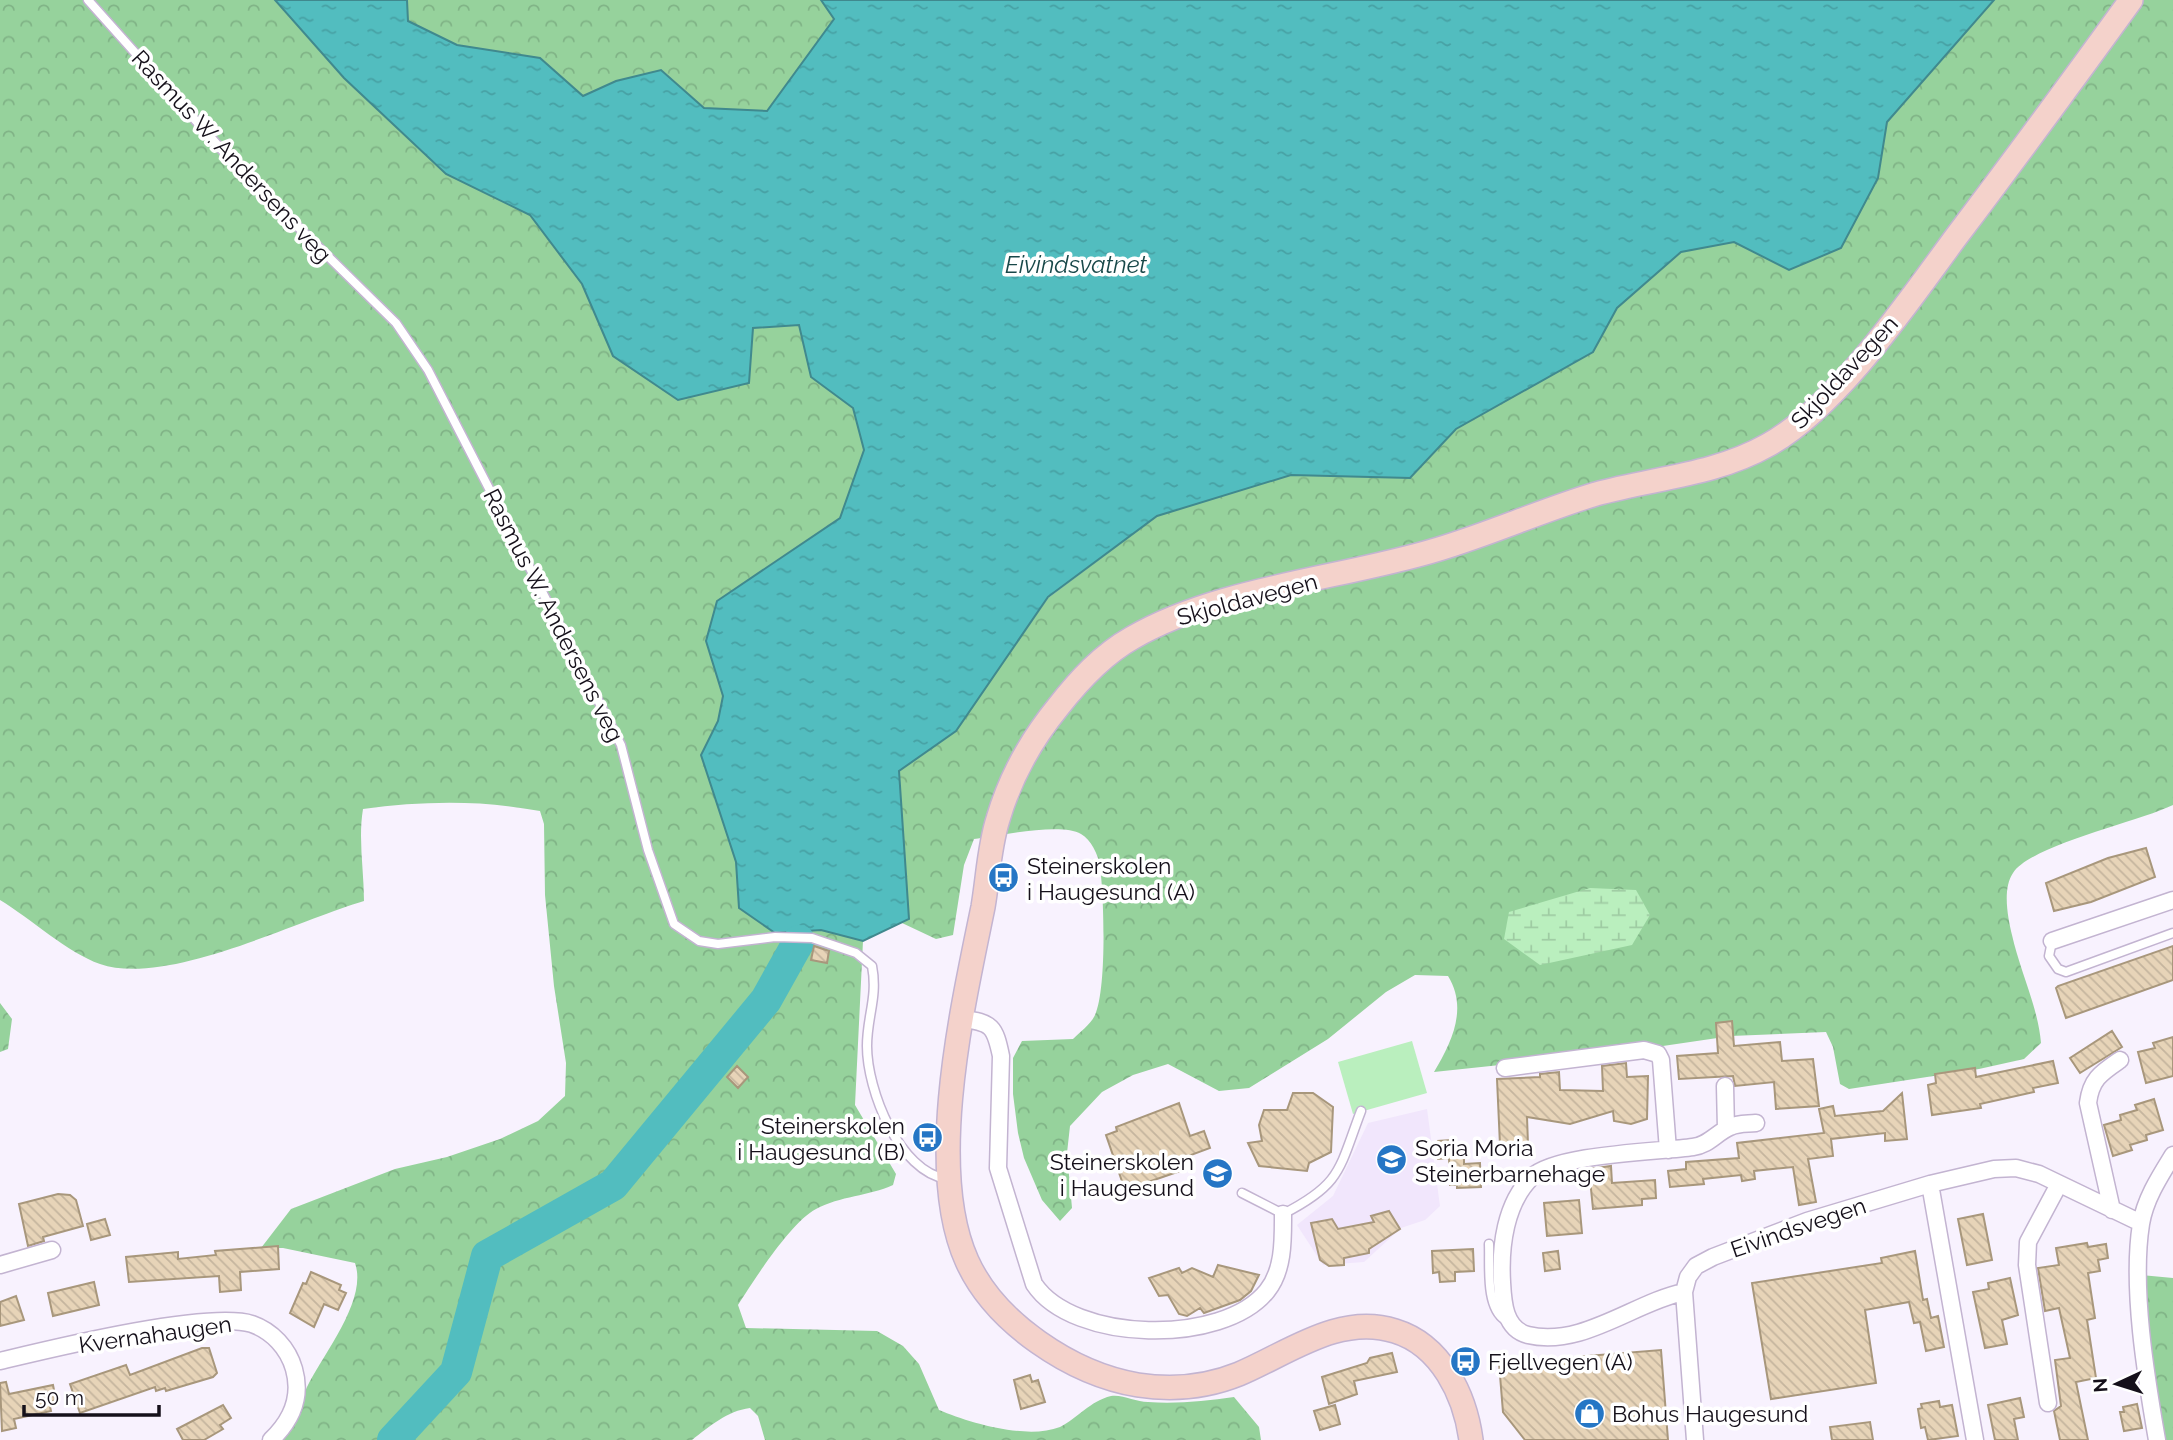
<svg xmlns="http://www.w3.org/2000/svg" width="2173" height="1440" viewBox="0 0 2173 1440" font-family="Raleway,sans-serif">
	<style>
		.built { fill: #f1e6fc }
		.green { fill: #baefbe }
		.forest { fill: url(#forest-crowns) }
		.wetland { fill: url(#wetland-marsh) }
		.water { fill: url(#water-ripples); stroke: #40898e; stroke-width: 2 }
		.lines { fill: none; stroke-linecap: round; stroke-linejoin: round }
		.river { stroke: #52bdbf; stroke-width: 32 }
		.building { fill: url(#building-back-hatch); stroke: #a8977c; stroke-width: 2 }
		.lane-casing { stroke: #c3b4d1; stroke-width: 11 }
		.street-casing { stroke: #c3b4d1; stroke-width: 19 }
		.secondary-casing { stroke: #c3b4d1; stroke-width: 26 }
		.lane { stroke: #fff; stroke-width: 8 }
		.street { stroke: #fff; stroke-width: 16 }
		.secondary { stroke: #f4d2cb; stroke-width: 23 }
		.labels { text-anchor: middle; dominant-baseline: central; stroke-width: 7; stroke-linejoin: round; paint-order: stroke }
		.street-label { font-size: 23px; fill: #15101a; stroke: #fff }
		.poi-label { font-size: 23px; fill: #15101a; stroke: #fff; text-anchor: start }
		.water-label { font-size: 24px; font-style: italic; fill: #184849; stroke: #fff }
	</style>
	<defs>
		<pattern id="forest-crowns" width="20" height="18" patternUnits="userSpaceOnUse" patternTransform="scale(1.75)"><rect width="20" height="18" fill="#96d29c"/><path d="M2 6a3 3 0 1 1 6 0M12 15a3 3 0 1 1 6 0" fill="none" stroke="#80b386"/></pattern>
		<pattern id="wetland-marsh" width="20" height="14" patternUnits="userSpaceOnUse" patternTransform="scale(1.75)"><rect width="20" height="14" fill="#baefbe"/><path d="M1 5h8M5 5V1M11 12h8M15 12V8" fill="none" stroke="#9fcca3"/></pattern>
		<pattern id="water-ripples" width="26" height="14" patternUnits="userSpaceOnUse" patternTransform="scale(1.75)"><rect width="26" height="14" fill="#52bdbf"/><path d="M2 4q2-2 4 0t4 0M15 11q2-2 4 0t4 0" fill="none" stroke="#47a1a4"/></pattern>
		<pattern id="building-back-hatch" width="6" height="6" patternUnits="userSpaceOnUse" patternTransform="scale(1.75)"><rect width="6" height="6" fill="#e7d4b8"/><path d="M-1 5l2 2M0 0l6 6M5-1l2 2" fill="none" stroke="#c5b59e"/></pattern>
	</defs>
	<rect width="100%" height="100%" fill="#f8f2fe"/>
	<!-- built -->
	<path class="built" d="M1427 1109 1440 1206 1425 1220 1401 1228 1364 1262 1323 1265 1297 1225 1333 1196 1368 1123Z"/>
	<!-- green -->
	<path class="green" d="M1412 1041 1427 1093 1353 1114 1338 1062Z"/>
	<!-- forest -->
	<path class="forest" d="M0 0H275L344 78 446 174 530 215 582 284 613 356 678 400 753 328 799 325 811 377 853 408 864 450 840 518 717 601 706 641 723 696 718 721 701 755 736 862 740 908 775 933 821 930 863 941 855 1105 896 1174 893 1185C869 1196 840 1196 816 1209 791 1222 754 1280 738 1305L746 1328 877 1331 903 1346 919 1364 939 1410C970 1423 1027 1440 1060 1427 1078 1418 1090 1401 1111 1396 1122 1394 1136 1402 1148 1402 1177 1404 1206 1401 1234 1397L1259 1427 1261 1440H765L758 1416 750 1408C727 1411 710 1426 692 1440H281C301 1423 296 1409 307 1387 323 1354 368 1300 355 1263L283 1248H261L291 1209 395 1169 447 1157 500 1139 538 1121 565 1096 566 1063 554 986 545 895 544 824 540 811C481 800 423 801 363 809 358 839 364 870 364 901 296 921 166 987 100 964 68 953 30 918 0 900Z
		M407 0H821L834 19 767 111 704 108 661 70 616 81 583 97 540 59 457 45 408 21Z
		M1994 0H2173V805C2138 822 2031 845 2013 873 2002 889 2008 918 2012 935 2020 971 2038 1007 2041 1043L2024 1059 1979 1069 1849 1089 1840 1084 1833 1047 1826 1032 1731 1036 1622 1052 1434 1072C1452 1042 1468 1008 1448 976L1415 975 1386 992 1328 1039 1249 1088 1219 1091 1168 1064 1133 1075 1102 1092 1070 1126 1067 1153 1072 1208 1060 1221 1042 1200 1024 1158 1018 1133 1013 1094V1058L1022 1041 1073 1039C1080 1032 1091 1024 1095 1015 1107 988 1104 897 1100 866 1098 854 1091 840 1081 834 1061 822 998 836 974 839L964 865 953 935 936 939 902 923 909 919 899 771 956 731 1048 598 1157 516 1291 475 1410 478 1456 429 1593 352 1617 308 1681 251 1734 242 1789 270 1878 178 1887 122Z
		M0 1003 12 1019 8 1049 0 1052Z
		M2141 1275 2173 1278V1440H2148Z"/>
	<!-- wetland -->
	<path class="wetland" d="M1590 888 1636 890 1650 915 1632 945 1540 965 1504 939 1509 912Z"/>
	<!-- water -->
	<path class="water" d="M275 0H407L408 21 457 45 540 58 583 96 616 81 661 70 704 108 767 111 834 19 821 0H1994L1887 122 1878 178 1841 248 1789 270 1734 242 1681 252 1617 308 1593 352 1456 429 1410 478 1291 475 1157 516 1048 597 956 731 899 771 909 919 863 941 821 930 775 933 739 908 736 862 701 755 718 721 723 696 706 641 717 601 840 518 864 450 853 408 811 377 799 325 753 328 749 383 678 400 613 356 582 284 530 215 446 174 344 78Z"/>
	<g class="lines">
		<!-- river -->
		<path class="river" d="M393 1440 456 1372 487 1256 613 1185 766 1000 799 941"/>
	</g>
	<!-- building -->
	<path class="building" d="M2146 848 2155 877 2091 902 2054 911 2046 883 2108 858Z
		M814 946 829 951 827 963 811 960Z
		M2173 946V980L2066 1018 2056 988 2058 986Z
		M1732 1021 1734 1046 1780 1042 1782 1061 1813 1059 1819 1106 1776 1109 1774 1082 1735 1086 1733 1076 1679 1079 1677 1056 1718 1053 1716 1023Z
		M2112 1031 2122 1047 2080 1073 2070 1058Z
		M2173 1037V1076L2146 1083 2138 1052 2155 1048 2153 1043Z
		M2053 1061 2058 1083 2033 1088 2034 1092 1980 1104 1981 1108 1932 1115 1928 1085 1936 1083 1935 1074 1975 1068 1976 1077Z
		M1626 1063 1627 1077 1648 1076 1647 1119 1631 1124 1614 1121 1613 1111 1570 1124 1527 1117 1528 1144 1500 1145 1497 1079 1540 1077V1074L1559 1072 1560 1090 1603 1091 1602 1066Z
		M737 1066 748 1077 738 1088 727 1077Z
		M1293 1093H1313L1333 1107 1331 1152 1309 1163 1307 1171 1259 1166 1248 1143 1262 1141 1259 1125 1264 1110H1287Z
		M1902 1093 1907 1139 1885 1141V1133L1831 1139 1833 1156 1808 1159 1816 1202 1799 1205 1793 1167 1754 1171 1755 1179 1742 1181 1741 1175 1703 1179 1704 1184 1670 1187 1668 1171 1686 1169V1162L1739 1158 1737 1143 1824 1133 1819 1109 1833 1106 1835 1116 1883 1111Z
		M2154 1099 2163 1130 2146 1135 2147 1140 2130 1145 2132 1150 2113 1156 2104 1125 2121 1120 2120 1115 2137 1110 2135 1105Z
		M1179 1103 1190 1136 1204 1131 1210 1148 1180 1159 1183 1170 1125 1190 1106 1135 1117 1131 1116 1127Z
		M1451 1140 1452 1156 1464 1155V1164L1480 1163 1481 1187 1457 1188V1185H1450L1449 1158 1438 1159V1141Z
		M1611 1166 1612 1183 1655 1180 1656 1198 1642 1199V1205L1593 1209 1589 1169Z
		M58 1194 70 1195 76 1200 83 1226 43 1237 44 1241 28 1246 19 1204Z
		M1579 1200 1582 1233 1547 1236 1544 1203Z
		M1389 1211 1400 1229 1369 1249V1253L1344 1258V1265L1329 1266 1320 1260 1311 1223 1332 1219 1338 1229 1374 1222 1371 1216Z
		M1983 1214 1992 1260 1967 1265 1958 1219Z
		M105 1219 110 1235 91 1240 87 1224Z
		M2087 1243 2088 1247 2106 1244 2108 1258 2098 1260 2100 1271 2088 1273 2095 1318 2087 1320 2096 1378 2076 1382 2088 1440H2060L2054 1411 2061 1406 2055 1360 2070 1358 2059 1308 2045 1311 2038 1268 2059 1265 2056 1248Z
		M278 1246 279 1269 240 1272 241 1290 220 1292 219 1276 129 1282 126 1257 178 1252V1259L216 1255 215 1251Z
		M1473 1249 1474 1271 1455 1272V1281L1440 1282 1439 1272 1433 1273 1432 1251Z
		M1558 1251 1560 1269 1545 1271 1543 1253Z
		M1915 1251 1923 1300 1927 1299 1931 1318 1938 1316 1944 1347 1926 1351 1920 1322 1914 1323 1909 1302 1865 1310 1876 1383 1771 1399 1752 1283 1882 1263 1881 1258Z
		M1218 1265 1259 1275 1251 1291 1240 1300 1204 1313 1200 1308 1187 1316 1179 1314 1168 1295 1159 1296 1149 1278 1179 1268 1182 1273 1192 1268 1213 1277Z
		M311 1272 341 1285 339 1290 346 1293 338 1310 324 1304 314 1327 290 1313 303 1283 306 1284Z
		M2010 1278 2018 1315 2002 1320 2007 1344 1985 1348 1973 1292 1989 1289 1988 1283Z
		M94 1282 99 1305 53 1316 48 1293Z
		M16 1296 24 1320 0 1326V1302Z
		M202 1348H209L217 1373 213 1377 166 1391 165 1388 156 1391 155 1387 80 1413 70 1384 126 1365 130 1375Z
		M1661 1350 1668 1440H1525L1503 1412 1499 1363Z
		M1392 1353 1397 1372 1354 1381 1357 1394 1329 1404 1322 1377 1367 1363 1370 1358Z
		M1030 1375 1032 1382 1038 1380 1045 1402 1021 1409 1014 1380Z
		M6 1382 9 1394 53 1385 56 1400 49 1402 51 1411 14 1419 16 1428 2 1431 0 1383Z
		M2020 1398 2024 1417 2014 1419 2018 1440H1995L1988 1405Z
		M1939 1401 1940 1407 1952 1405 1958 1436 1928 1440 1925 1427 1921 1428 1918 1409 1922 1408 1921 1404Z
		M2137 1404 2142 1428 2124 1431 2120 1412H2124L2123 1407Z
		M223 1405 231 1418 220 1425 223 1429 204 1440H183L177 1429Z
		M1335 1405 1340 1424 1320 1430 1314 1411Z
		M1870 1422 1873 1440H1832L1830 1427Z"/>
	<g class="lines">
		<defs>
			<path id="lane" d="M88 0 239 169 396 323 428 370 621 745 648 850 674 924 699 941 718 944 775 937 812 938 856 953 872 966C878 997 867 1016 867 1046 867 1090 899 1172 947 1179
				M2052 941 2049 956 2058 969 2066 972 2173 933
				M1242 1193 1283 1214C1342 1184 1339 1169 1361 1111
				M1489 1244C1490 1265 1485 1307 1505 1320"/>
			<path id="street" d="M2052 941 2173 900
				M962 1019C992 1022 995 1027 1001 1056L998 1168 1034 1284C1073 1343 1223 1346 1267 1291 1284 1270 1283 1239 1283 1214
				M1505 1068 1644 1050 1658 1054 1661 1060 1668 1150
				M1725 1086 1726 1129
				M1930 1184 1975 1440
				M2112 1210 2088 1103C2091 1079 2101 1073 2120 1060
				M0 1265 52 1250
				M1684 1292C1635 1302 1582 1348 1528 1335 1504 1329 1503 1301 1502 1282 1500 1247 1505 1203 1532 1177 1556 1154 1657 1152 1693 1147 1709 1145 1716 1133 1730 1127 1738 1123 1747 1124 1756 1123
				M0 1361C50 1349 208 1310 252 1324 272 1331 288 1348 294 1369 302 1397 292 1420 271 1440
				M2048 1403 2027 1265 2028 1242 2059 1184
				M1695 1440 1684 1292 1688 1277 1696 1266 1713 1257 1807 1221 1930 1184 1994 1169 2016 1168 2039 1174 2141 1223
				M2157 1440C2146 1377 2131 1287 2141 1224 2145 1199 2160 1176 2173 1155"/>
			<path id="secondary" d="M1471 1440C1465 1395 1441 1345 1395 1331 1339 1313 1287 1354 1239 1374 1207 1387 1171 1390 1138 1385 1072 1374 995 1323 967 1261 925 1168 963 1005 983 907 988 878 989 847 998 819 1010 778 1031 740 1058 707 1079 680 1102 655 1132 638 1220 587 1342 579 1439 549 1492 533 1543 510 1596 494 1654 478 1715 475 1768 445 1838 406 1908 302 1956 237 2015 159 2073 80 2131 0"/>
		</defs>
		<!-- lane casing -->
		<use href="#lane" class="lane-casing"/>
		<!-- street casing -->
		<use href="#street" class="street-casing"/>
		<!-- secondary casing -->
		<use href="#secondary" class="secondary-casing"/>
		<!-- lane -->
		<use href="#lane" class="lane"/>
		<!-- street -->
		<use href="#street" class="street"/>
		<!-- secondary -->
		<use href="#secondary" class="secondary"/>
	</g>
	<!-- icons -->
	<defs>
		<symbol id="bus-disc" viewBox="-11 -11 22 22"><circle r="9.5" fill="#2576c5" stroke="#fff"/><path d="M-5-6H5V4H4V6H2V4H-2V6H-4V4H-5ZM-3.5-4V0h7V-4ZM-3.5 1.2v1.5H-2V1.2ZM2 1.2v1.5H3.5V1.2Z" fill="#fff"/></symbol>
		<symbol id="school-disc" viewBox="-11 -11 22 22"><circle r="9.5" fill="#2576c5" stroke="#fff"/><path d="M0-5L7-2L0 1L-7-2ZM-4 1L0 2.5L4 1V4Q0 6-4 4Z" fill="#fff"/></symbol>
		<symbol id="shop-disc" viewBox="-11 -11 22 22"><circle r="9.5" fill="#2576c5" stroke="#fff"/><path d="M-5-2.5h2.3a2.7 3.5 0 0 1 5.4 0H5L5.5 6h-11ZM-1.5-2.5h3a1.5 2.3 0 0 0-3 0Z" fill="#fff"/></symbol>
	</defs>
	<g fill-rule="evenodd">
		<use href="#bus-disc" x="986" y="860" width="35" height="35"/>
		<use href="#bus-disc" x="910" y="1120" width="35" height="35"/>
		<use href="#school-disc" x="1374" y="1142" width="35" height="35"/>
		<use href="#school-disc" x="1200" y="1156" width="35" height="35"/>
		<use href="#bus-disc" x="1448" y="1344" width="35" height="35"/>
		<use href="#shop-disc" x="1572" y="1396" width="35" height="35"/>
	</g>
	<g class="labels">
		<!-- street labels -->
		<g class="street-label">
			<text transform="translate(232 156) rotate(47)">Rasmus W. Andersens veg</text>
			<text transform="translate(1844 372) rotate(-47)">Skjoldavegen</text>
			<text transform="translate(1247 599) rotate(-15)">Skjoldavegen</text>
			<text transform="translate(554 615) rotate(63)">Rasmus W. Andersens veg</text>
			<text transform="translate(1798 1227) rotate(-19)">Eivindsvegen</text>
			<text transform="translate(155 1334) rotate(-8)">Kvernahaugen</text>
		</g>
		<!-- poi labels -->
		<g class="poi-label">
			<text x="1027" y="865">Steinerskolen<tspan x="1027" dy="26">i Haugesund (A)</tspan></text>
			<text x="905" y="1125" text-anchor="end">Steinerskolen<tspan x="905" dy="26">i Haugesund (B)</tspan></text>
			<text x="1415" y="1147">Soria Moria<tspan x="1415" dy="26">Steinerbarnehage</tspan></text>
			<text x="1194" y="1161" text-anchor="end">Steinerskolen<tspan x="1194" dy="26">i Haugesund</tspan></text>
			<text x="1488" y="1361">Fjellvegen (A)</text>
			<text x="1612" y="1413">Bohus Haugesund</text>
		</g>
		<!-- water labels -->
		<g class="water-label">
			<text x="1076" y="264">Eivindsvatnet</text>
		</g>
	</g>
	<!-- north arrow -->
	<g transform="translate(2117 1384) rotate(266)" stroke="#ffffff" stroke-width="5" paint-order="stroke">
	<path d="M0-5L12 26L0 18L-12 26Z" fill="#15101a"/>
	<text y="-10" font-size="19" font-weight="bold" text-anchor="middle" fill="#15101a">N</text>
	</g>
	<!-- scale -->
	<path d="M24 1405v10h135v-10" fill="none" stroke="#15101a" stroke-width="3.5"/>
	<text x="35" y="1405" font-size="21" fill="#15101a" stroke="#ffffff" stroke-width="5" paint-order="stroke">50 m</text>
</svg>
